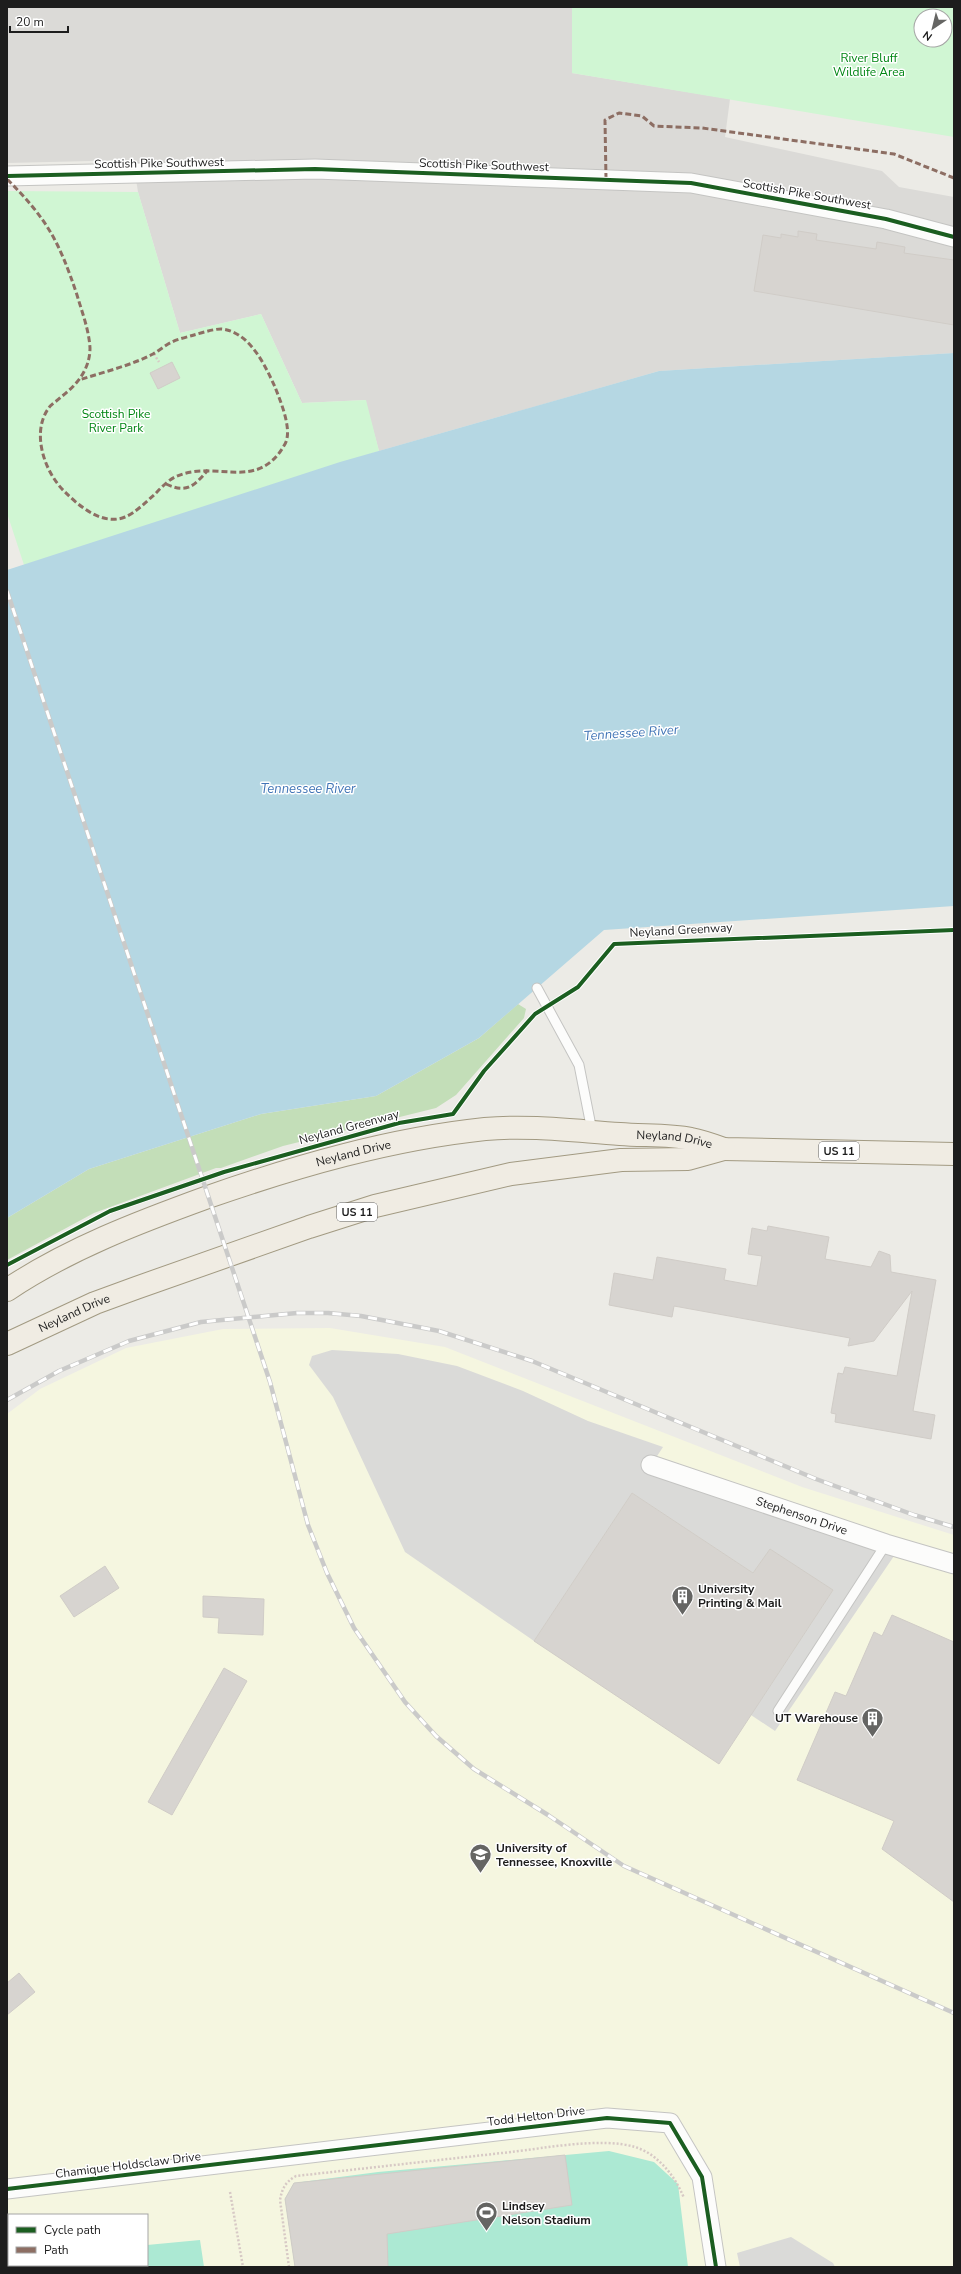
<svg xmlns="http://www.w3.org/2000/svg" width="961" height="2274" viewBox="0 0 961 2274" font-family="'Nunito Sans',sans-serif">
	<style>
		.residential { fill: #dbdad7 }
		.education { fill: #f5f6e0; fill-rule: evenodd }
		.forest { fill: #c3deb8 }
		.park { fill: #d0f6d3; fill-rule: evenodd }
		.pitch { fill: #ace9d3 }
		.parking { fill: #dadad8 }
		.water { fill: #b5d7e3 }
		.building { fill: #d7d4d0; stroke: #d0ccc7 }
		.lines { fill: none; stroke-linecap: round; stroke-linejoin: round }
		.service-casing { stroke: #c4c4c2; stroke-width: 11 }
		.minor-casing { stroke: #c4c4c2; stroke-width: 21 }
		.primary-casing { stroke: #a29a82; stroke-width: 24 }
		.path { stroke: #d7c9c5; stroke-width: 2.5; stroke-dasharray: 2 2; stroke-linecap: butt }
		.service { stroke: #fcfcfb; stroke-width: 9 }
		.minor { stroke: #fcfcfb; stroke-width: 19 }
		.primary { stroke: #f0ece3; stroke-width: 22 }
		.rail-casing { stroke: #cacac9; stroke-width: 4.5 }
		.rail { stroke: #fff; stroke-width: 3; stroke-dasharray: 9; stroke-linecap: butt }
		.quiet { stroke: #8d6e63; stroke-width: 3; stroke-dasharray: 6 3; stroke-linecap: butt }
		.cycleway-casing { stroke: #fff; stroke-width: 6 }
		.cycleway { stroke: #1b5e20; stroke-width: 4 }
		.labels { text-anchor: middle; dominant-baseline: central; stroke-width: 3; stroke-linejoin: round; paint-order: stroke }
		.shield { fill: #fff; stroke: #616161; stroke-width: 1 }
		.shield-label { font-size: 11px; font-weight: bold; fill: #1d1d1d }
		.park-label { font-size: 12px; fill: #008613; stroke: #fff }
		.street-label { font-size: 12px; fill: #1d1d1d; stroke: #fff }
		.poi-label { font-size: 12px; font-weight: bold; fill: #1d1d1d; stroke: #fff; text-anchor: start }
		.water-label { font-size: 13px; font-style: italic; fill: #4074b6; stroke: #fff }
	</style>
	<rect width="100%" height="100%" fill="#ecebe6"/>
	<!-- residential -->
	<path class="residential" d="M7 7H572V73L730 99 725 137 882 171 899 187 954 197V353L659 371 379 451 365 400 302 403 261 314 180 333 138 192 133 160 7 163Z"/>
	<!-- education -->
	<path class="education" d="M330 1328 445 1347 802 1487 954 1535V2267H7V1414L40 1389 126 1348 223 1329ZM9 2215H147V2265H9Z"/>
	<!-- forest -->
	<path class="forest" d="M518 1004 526 1009 524 1018 456 1095 436 1108 283 1146 221 1168H216L94 1213 7 1260V1218L89 1169 261 1114 376 1096 479 1038Z"/>
	<!-- park -->
	<path class="park" d="M572 7H954V137L572 73ZM921 16H945V40H921Z
		M7 191 138 192 180 333 261 314 302 403 366 400 379 451 24 565 7 513Z"/>
	<!-- pitch -->
	<path class="pitch" d="M609 2151 654 2162 678 2184 688 2267H295L285 2199 294 2183 378 2172Z
		M200 2240 204 2267H63V2265H147V2245Z"/>
	<!-- parking -->
	<path class="parking" d="M332 1350 398 1354 457 1366 523 1391 588 1421 663 1447 648 1470 894 1556 775 1731 751 1715 833 1590 770 1549 753 1573 632 1493 534 1641 405 1552 333 1397 309 1365 312 1356Z
		M791 2237 833 2263 835 2267H740L737 2253Z"/>
	<!-- water -->
	<path class="water" d="M954 353V906L604 930 479 1038 376 1096 261 1114 89 1169 7 1218V570L340 462 659 371Z"/>
	<!-- building -->
	<path class="building" d="M798 231 817 234 816 240 876 249 877 242 905 247 904 253 954 260V325L754 291 763 235 781 238V234L798 237Z
		M172 362 180 378 158 389 150 373Z
		M768 1226 829 1237 825 1259 871 1267 879 1251 890 1255 891 1272 936 1280 913 1411 935 1415 931 1439 835 1422 836 1414 831 1413 838 1373 843 1374 845 1367 897 1376 912 1291 874 1341 848 1346 850 1338 674 1306 672 1317 609 1305 614 1273 653 1280 657 1257 726 1269 724 1280 757 1286 762 1256 748 1254 752 1228 767 1231Z
		M632 1493 753 1573 770 1549 833 1590 719 1764 534 1641Z
		M105 1566 119 1588 74 1617 60 1596Z
		M203 1596 264 1599 263 1635 218 1633 219 1618 203 1617Z
		M892 1615 954 1642V1902L882 1849 894 1821 797 1780 835 1692 846 1696 874 1632 882 1636Z
		M224 1668 247 1681 172 1815 148 1802Z
		M19 1973 35 1992 7 2015V1983Z
		M565 2155 572 2205 387 2234 388 2267H295L285 2199 294 2183Z"/>
	<g class="lines">
		<defs>
			<path id="service" d="M537 988 579 1065 592 1131
				M778 1711 886 1544"/>
			<g id="minor">
				<path d="M7 176 315 169 691 183 886 219 954 237"/>
				<path id="s1" d="M651 1465 886 1544 954 1564"/>
				<path d="M7 2189 607 2118 670 2123 702 2177 716 2267"/>
			</g>
			<g id="primary">
				<path id="s2" d="M7 1290C68 1249 139 1222 208 1197 297 1166 390 1139 485 1129 530 1125 575 1131 620 1134 643 1136 669 1134 691 1139 702 1141 713 1145 724 1149L954 1154"/>
				<path id="s3" d="M7 1344 95 1303 136 1288 309 1227 375 1206 511 1174 621 1160 688 1159 724 1149"/>
			</g>
		</defs>
		<!-- service casing -->
		<use href="#service" class="service-casing"/>
		<!-- minor casing -->
		<use href="#minor" class="minor-casing"/>
		<!-- primary casing -->
		<use href="#primary" class="primary-casing"/>
		<!-- path -->
		<path class="path" d="M154 354 159 362
			M230 2192 243 2267
			M289 2267 280 2200C282 2189 285 2182 296 2176 368 2168 439 2160 511 2152 546 2148 602 2137 635 2147 658 2154 675 2176 684 2198"/>
		<!-- service -->
		<use href="#service" class="service"/>
		<!-- minor -->
		<use href="#minor" class="minor"/>
		<!-- primary -->
		<use href="#primary" class="primary"/>
		<defs>
			<path id="rail" d="M7 591 270 1382 308 1525 327 1573 354 1628 405 1702 436 1736 474 1769 548 1815 624 1866 954 2013
				M7 1400 59 1371 129 1341 201 1322 297 1313H328L361 1316 439 1331 532 1361 816 1479 914 1515 954 1527"/>
		</defs>
		<!-- rail casing -->
		<use href="#rail" class="rail-casing"/>
		<!-- rail -->
		<use href="#rail" class="rail"/>
		<!-- quiet -->
		<path class="quiet" d="M7 179C47 219 59 241 77 295 82 312 89 330 90 348 90 369 77 385 61 397 57 401 51 404 48 409 31 434 45 473 65 492 80 507 103 526 125 517 135 513 146 502 154 495 160 489 167 481 175 477 216 458 257 494 285 444 293 430 280 400 275 387 265 365 249 331 221 329 213 329 201 333 194 335 187 337 178 339 172 342 165 345 159 351 153 354 130 366 103 372 79 380
			M606 179 605 120 619 113 642 116 654 126 702 128 894 154 954 178
			M166 484C187 494 194 486 208 470"/>
		<defs>
			<path id="cycleway" d="M7 176 315 169 691 183 886 219 954 237
				M7 1265 110 1211 224 1172 399 1123 453 1114 484 1071 535 1014 578 987 614 944 954 930
				M7 2189 607 2118 670 2123 702 2177 716 2267"/>
		</defs>
		<!-- cycleway casing -->
		<use href="#cycleway" class="cycleway-casing"/>
		<!-- cycleway -->
		<use href="#cycleway" class="cycleway"/>
	</g>
	<!-- icons -->
	<defs>
		<symbol id="building-pin" viewBox="-11 -11 22 30"><path d="M0 17L-7.5 6A9.5 9.5 0 1 1 7.5 6Z" fill="#656563" stroke="#fff"/><path d="M-4-6H4V6H1V3H-1V6H-4ZM-2.5-4.3h1.7v1.8h-1.7ZM.8-4.3h1.7v1.8H.8ZM-2.5-1h1.7V.8h-1.7ZM.8-1h1.7V.8H.8Z" fill="#fff"/></symbol>
		<symbol id="university-pin" viewBox="-11 -11 22 30"><path d="M0 17L-7.5 6A9.5 9.5 0 1 1 7.5 6Z" fill="#656563" stroke="#fff"/><path d="M0-5L7-2L0 1L-7-2ZM-4 1L0 2.5L4 1V4Q0 6-4 4Z" fill="#fff"/></symbol>
		<symbol id="stadium-pin" viewBox="-11 -11 22 30"><path d="M0 17L-7.5 6A9.5 9.5 0 1 1 7.5 6Z" fill="#656563" stroke="#fff"/><path d="M0-5a6.5 5 0 1 0 0 10a6.5 5 0 1 0 0-10ZM-3.5-1.8h7v3.6h-7Z" fill="#fff"/></symbol>
	</defs>
	<g fill-rule="evenodd">
		<use href="#building-pin" x="670" y="1584" width="25" height="34"/>
		<use href="#building-pin" x="860" y="1706" width="25" height="34"/>
		<use href="#university-pin" x="468" y="1842" width="25" height="34"/>
		<use href="#stadium-pin" x="474" y="2200" width="25" height="34"/>
	</g>
	<g class="labels">
		<!-- shield labels -->
		<g class="shield">
			<rect x="819" y="1142" width="40" height="18" rx="3"/>
			<rect x="337" y="1203" width="40" height="18" rx="3"/>
		</g>
		<g class="shield-label">
			<text x="839" y="1151">US 11</text>
			<text x="357" y="1212">US 11</text>
		</g>
		<!-- park labels -->
		<g class="park-label">
			<text x="869" y="58">River Bluff<tspan x="869" dy="14">Wildlife Area</tspan></text>
			<text x="116" y="414">Scottish Pike<tspan x="116" dy="14">River Park</tspan></text>
		</g>
		<!-- street labels -->
		<g class="street-label">
			<text transform="translate(159 163) rotate(-1)">Scottish Pike Southwest</text>
			<text transform="translate(484 165) rotate(2)">Scottish Pike Southwest</text>
			<text transform="translate(807 194) rotate(10)">Scottish Pike Southwest</text>
			<text transform="translate(681 930) rotate(-3)">Neyland Greenway</text>
			<text transform="translate(349 1127) rotate(-15)">Neyland Greenway</text>
			<text stroke="none"><textPath href="#s2" startOffset="698">Neyland Drive</textPath></text>
			<text stroke="none"><textPath href="#s2" startOffset="374">Neyland Drive</textPath></text>
			<text stroke="none"><textPath href="#s3" startOffset="74">Neyland Drive</textPath></text>
			<text stroke="none"><textPath href="#s1" startOffset="159">Stephenson Drive</textPath></text>
			<text transform="translate(536 2116) rotate(-7)">Todd Helton Drive</text>
			<text transform="translate(128 2165) rotate(-7)">Chamique Holdsclaw Drive</text>
		</g>
		<!-- poi labels -->
		<g class="poi-label">
			<text x="698" y="1589">University<tspan x="698" dy="14">Printing &amp; Mail</tspan></text>
			<text x="858" y="1718" text-anchor="end">UT Warehouse</text>
			<text x="496" y="1848">University of<tspan x="496" dy="14">Tennessee, Knoxville</tspan></text>
			<text x="502" y="2206">Lindsey<tspan x="502" dy="14">Nelson Stadium</tspan></text>
		</g>
		<!-- water labels -->
		<g class="water-label">
			<text transform="translate(631 733) rotate(-4)">Tennessee River</text>
			<text x="308" y="789">Tennessee River</text>
		</g>
	</g>
	<!-- border -->
	<rect width="961" height="2274" fill="none" stroke="#1d1d1d" stroke-width="16"/>
	<!-- legend -->
	<rect x="8" y="2214" width="140" height="52" fill="#ffffff" stroke="#a5a5a5"/>
	<rect x="16" y="2227" width="20" height="6" fill="#1b5e20" stroke="#a5a5a5"/>
	<text x="44" y="2234" font-size="12" fill="#1d1d1d">Cycle path</text>
	<rect x="16" y="2247" width="20" height="6" fill="#8d6e63" stroke="#a5a5a5"/>
	<text x="44" y="2254" font-size="12" fill="#1d1d1d">Path</text>
	<!-- north arrow -->
	<g transform="translate(933 28) rotate(215)"><circle r="19" fill="#ffffff" stroke="#a5a5a5"/>
	<path d="M0-3L7 15L0 10L-7 15Z" fill="#656563"/>
	<text y="-6" font-size="11" font-weight="bold" text-anchor="middle" fill="#1d1d1d">N</text>
	</g>
	<!-- scale -->
	<path d="M10 26v6h58v-6" fill="none" stroke="#1d1d1d" stroke-width="2"/>
	<text x="16" y="26" font-size="12" fill="#1d1d1d" stroke="#ffffff" stroke-width="3" paint-order="stroke">20 m</text>
</svg>
